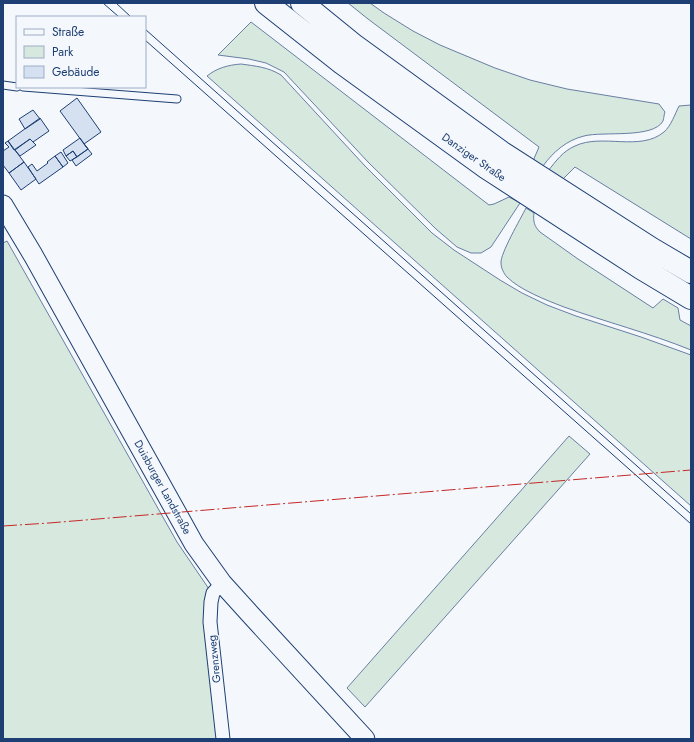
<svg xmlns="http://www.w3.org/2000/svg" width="694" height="742" viewBox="0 0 694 742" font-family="Jost,sans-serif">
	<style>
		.green { fill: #d7e8df; stroke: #687fa3 }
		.building { fill: #d5e0f0; stroke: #1d3f73 }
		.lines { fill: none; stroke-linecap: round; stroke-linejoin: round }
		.lane-casing { stroke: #1d3f73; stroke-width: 9 }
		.street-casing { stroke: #1d3f73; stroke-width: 15 }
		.secondary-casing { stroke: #1d3f73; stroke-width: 21 }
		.highway-casing { stroke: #1d3f73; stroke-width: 24 }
		.lane { stroke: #f4f7fb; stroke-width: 7 }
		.street { stroke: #f4f7fb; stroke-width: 13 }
		.secondary { stroke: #f4f7fb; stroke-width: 19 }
		.highway { stroke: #f4f7fb; stroke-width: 22 }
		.tram { stroke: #1d3f73; stroke-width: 1 }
		.power { stroke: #c62828; stroke-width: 1; stroke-dasharray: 14 3 2 3; stroke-linecap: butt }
		.labels { text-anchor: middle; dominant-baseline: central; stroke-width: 3; stroke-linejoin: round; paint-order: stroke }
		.street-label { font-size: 11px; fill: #1d3f73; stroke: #f4f7fb }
	</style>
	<rect width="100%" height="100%" fill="#f4f7fb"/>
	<!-- green -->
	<path class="green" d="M348 3H370L384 13 413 31 440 45 495 68 530 80 567 89 659 104 665 112C664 114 664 118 663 121 653 139 603 131 584 136 567 140 553 152 543 166L533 161 539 147 368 19Z
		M251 22 489 205 494 204 509 197 520 203 491 247 481 253H471L457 247 436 229 368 162 284 72 266 63 249 59 218 55Z
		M241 64C255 66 268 67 281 75L365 166 432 233 454 250 500 280 522 293 547 305 576 316 641 337 691 355V506L207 76C217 68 228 65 241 64Z
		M691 105V239L575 167 563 179 548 171C556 161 563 151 575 146 602 133 640 152 664 132 671 126 675 114 679 106Z
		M526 208 534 213C533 221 534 226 540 232L578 259 653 308 663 299 678 308 680 320 691 326V350C649 333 606 322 564 307 546 300 520 290 507 277 504 274 501 268 501 263 500 254 521 218 526 208Z
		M7 241 177 542 209 589 221 739H3V243Z
		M569 436 590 454 365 707 347 688Z"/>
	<!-- building -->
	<path class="building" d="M77 98 101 132 84 144 60 111Z
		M33 110 40 119 25 129 19 119Z
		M40 118 49 131 33 142 30 139 14 150 8 141Z
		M80 138 88 149 77 157 73 151 66 156 63 150Z
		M30 139 36 145 20 156 15 150Z
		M8 141 24 162 9 173 3 165V151L9 147 5 143Z
		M84 144 92 154 76 166 72 160 88 149Z
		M73 151 77 157 70 161 66 156Z
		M61 152 68 163 63 167 55 156Z
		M55 156 63 167 39 184 28 167 32 164 37 171 48 163 47 162Z
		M24 162 36 179 21 190 9 173Z"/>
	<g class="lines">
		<defs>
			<path id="lane" d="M3 85 17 87
				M23 87 177 99"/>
			<path id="street" d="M222 583 213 593 211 602 210 622 223 739"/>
			<path id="secondary" d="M3 205 33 255 194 544 222 583 250 614 365 739"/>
			<path id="highway" d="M266 3 342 63 487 168 641 268 691 298
				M302 3 355 46 501 152 652 249 691 272"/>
		</defs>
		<!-- lane casing -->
		<use href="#lane" class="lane-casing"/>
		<!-- street casing -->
		<use href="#street" class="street-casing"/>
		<!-- secondary casing -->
		<use href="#secondary" class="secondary-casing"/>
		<!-- highway casing -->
		<use href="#highway" class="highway-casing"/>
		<!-- lane -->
		<use href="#lane" class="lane"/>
		<!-- street -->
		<use href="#street" class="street"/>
		<!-- secondary -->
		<use href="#secondary" class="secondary"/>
		<!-- highway -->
		<use href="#highway" class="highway"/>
		<!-- tram -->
		<path class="tram" d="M103 3 119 17
			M116 3 131 17
			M145 29 691 514
			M145 40 691 524"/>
		<!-- power -->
		<path class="power" d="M3 526 49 523 691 470"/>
	</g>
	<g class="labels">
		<!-- street labels -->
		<g class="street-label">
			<text transform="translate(474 157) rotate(35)">Danziger Straße</text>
			<text transform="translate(163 487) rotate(61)">Duisburger Landstraße</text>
			<text transform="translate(214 659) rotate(-96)">Grenzweg</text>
		</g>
	</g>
	<!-- border -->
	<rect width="694" height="742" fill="none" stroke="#1d3f73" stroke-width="8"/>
	<!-- legend -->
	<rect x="16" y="16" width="130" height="72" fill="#f4f7fb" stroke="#9eadc5"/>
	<rect x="24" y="29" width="20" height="6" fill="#f4f7fb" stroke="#9eadc5"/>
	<text x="52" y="36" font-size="12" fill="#1d3f73">Straße</text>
	<rect x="24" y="46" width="20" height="12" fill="#d7e8df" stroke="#9eadc5"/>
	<text x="52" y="56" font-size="12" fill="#1d3f73">Park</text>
	<rect x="24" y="66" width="20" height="12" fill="#d5e0f0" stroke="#9eadc5"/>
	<text x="52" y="76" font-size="12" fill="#1d3f73">Gebäude</text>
</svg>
